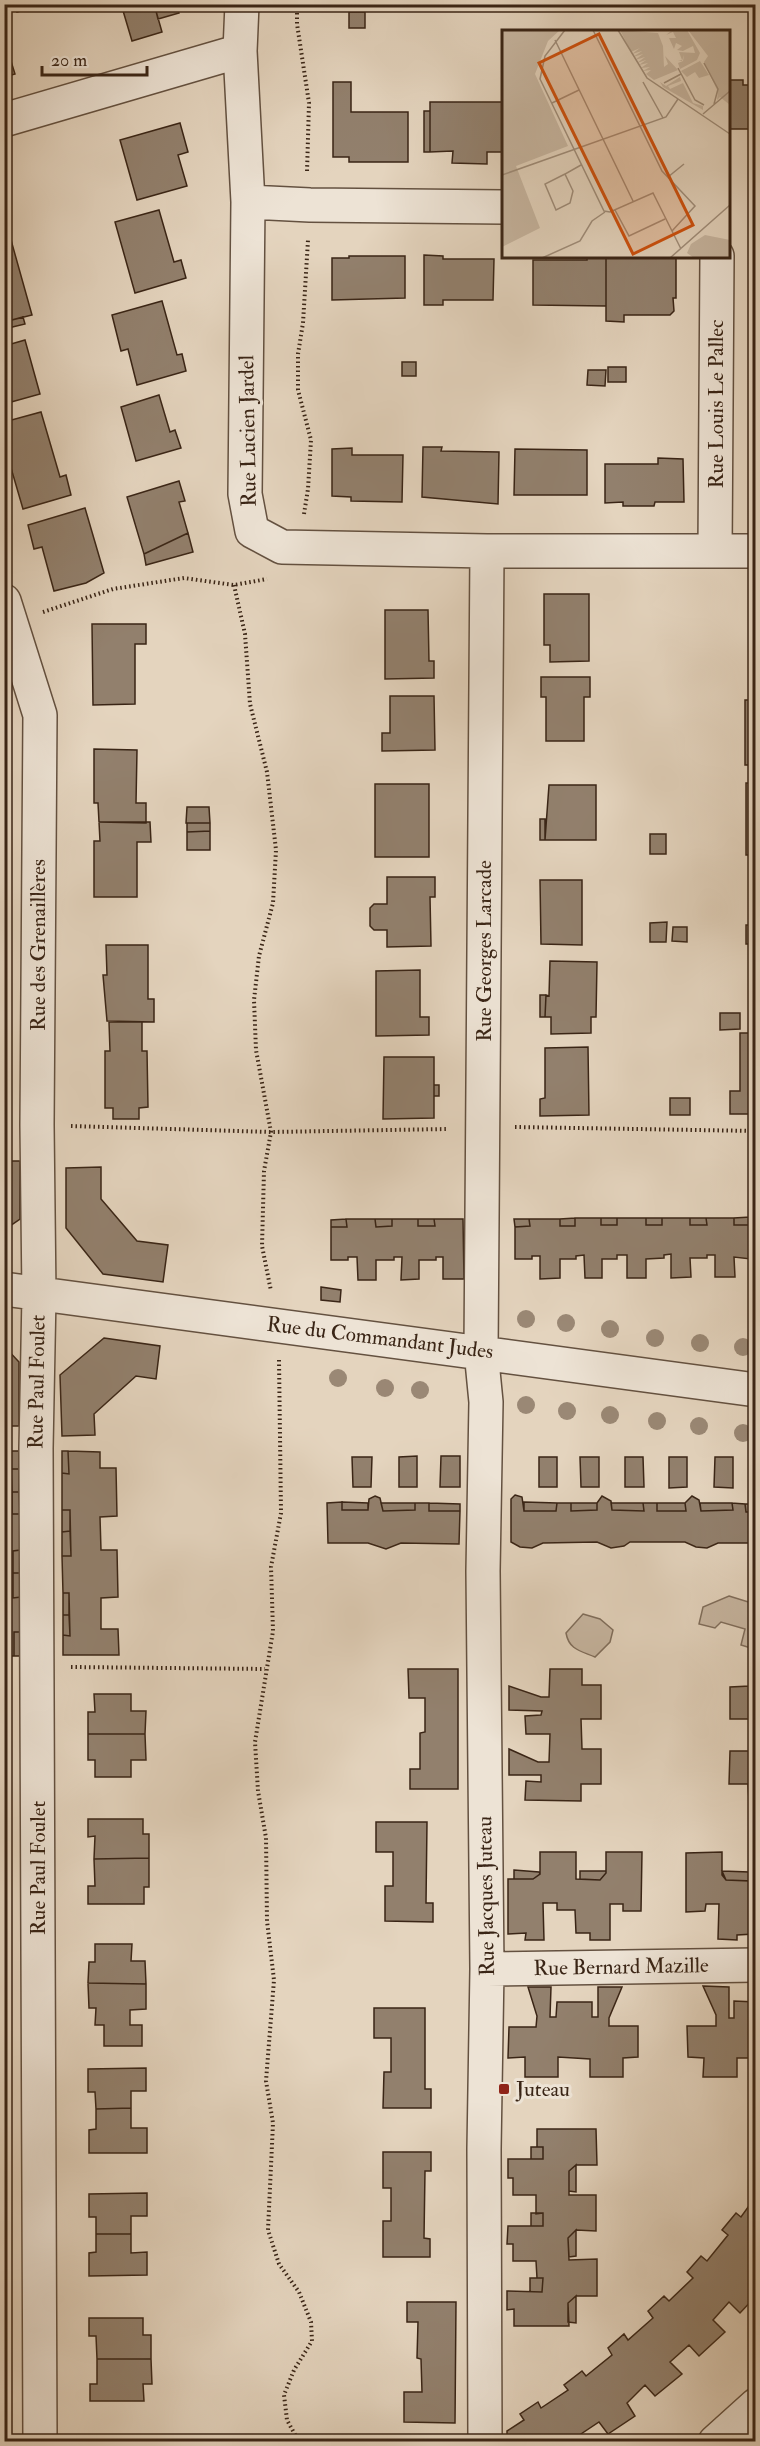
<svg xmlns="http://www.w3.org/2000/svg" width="760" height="2446" viewBox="0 0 760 2446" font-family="'IM FELL Double Pica',serif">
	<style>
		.green { fill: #c7b6a1; stroke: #806e5c; stroke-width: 1.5 }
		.building { fill: #92806d; stroke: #3a2516; stroke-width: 1.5 }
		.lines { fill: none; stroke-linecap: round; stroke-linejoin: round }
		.minor-casing { stroke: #645140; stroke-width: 36 }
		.path { stroke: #3a2516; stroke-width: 4; stroke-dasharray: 1.5 3; stroke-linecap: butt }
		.minor { stroke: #ede3d5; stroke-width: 33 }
		.tree { fill: #9a8875 }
		.poi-dot { fill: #8f2418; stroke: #ede3d5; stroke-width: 2 }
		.labels { text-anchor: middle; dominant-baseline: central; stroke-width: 6; stroke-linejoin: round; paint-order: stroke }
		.street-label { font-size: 21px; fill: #3a2516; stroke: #ede3d5 }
		.poi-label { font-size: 21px; fill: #3a2516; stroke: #ede3d5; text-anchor: start }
		.inset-road { fill: none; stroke: #a08e7b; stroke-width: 1.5 }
		.view { fill: #ce510e; fill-opacity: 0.15; stroke: #ce510e; stroke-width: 3 }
		.inset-edge { fill: none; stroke: #3a2516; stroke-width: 3 }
	</style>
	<rect width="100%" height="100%" fill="#e4d4be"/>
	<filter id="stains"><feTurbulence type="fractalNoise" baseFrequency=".00333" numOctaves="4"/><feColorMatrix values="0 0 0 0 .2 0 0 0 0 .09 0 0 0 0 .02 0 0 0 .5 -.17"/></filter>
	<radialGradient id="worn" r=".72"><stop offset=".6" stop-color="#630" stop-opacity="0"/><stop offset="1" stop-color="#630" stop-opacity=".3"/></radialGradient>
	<!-- green -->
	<path class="green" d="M729 1596 755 1604 754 1649 741 1645 745 1629 721 1622 715 1628 699 1624 703 1607Z
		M583 1614 600 1619 613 1630 610 1642 595 1657C581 1651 569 1650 566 1633Z"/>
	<!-- building -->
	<path class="building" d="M15 4H44L17 12Z
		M121 4H180L156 11 162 32 132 41Z
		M177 6 179 13 158 19 156 11Z
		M349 12H365V28H349Z
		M4 39 15 74 4 77Z
		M728 80H743V85H756V129H728Z
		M333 82H351V112H408V162H349V157H333Z
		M430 102H504V152H487V164L452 163 453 151 430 152Z
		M424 111H430V152H424Z
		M180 123 188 152 178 155 187 186 137 200 120 140Z
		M159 210 174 262 181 260 186 278 135 293 115 222Z
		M11 240 32 315 4 322V242Z
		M424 255 443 256V259H494L493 300H443V305H424Z
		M349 256H405V298L332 300V258H349Z
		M587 256H606V306L533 305V260H587Z
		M676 256V298H673L674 311 670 315H624V322L606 321V257Z
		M162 301 177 355 182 354 186 371 137 385 128 349 121 351 112 315Z
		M23 317 25 324 4 329V322Z
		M25 340 40 394 4 404V346Z
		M402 362H416V376H402Z
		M608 367H626V382H608Z
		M588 370H606L605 386 587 385Z
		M159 395 170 432 175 430 181 448 136 461 121 407Z
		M41 412 60 477 66 475 71 495 23 509 4 444V422Z
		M423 447H442L441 451 499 452 498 504 422 497Z
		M352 448V455H403L402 502 351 501V497L332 496V449Z
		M515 449 587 450V495H514Z
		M658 458 683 459 684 502H655L654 506H623V502L605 503V464H658Z
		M179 481 185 501 179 502 188 533 144 554 127 497Z
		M85 508 104 573 86 583 54 591 42 547 34 549 28 525Z
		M188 533 193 552 146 565 144 554Z
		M544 594H589V661L550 662V645H544Z
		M751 603H756V660H751Z
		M385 610H428L429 661H434V678L385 679Z
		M92 624H146V644H135V704L93 705Z
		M541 677H590V697H584V741H546V697H541Z
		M390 696H434L435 750 382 751V733H390Z
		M745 700H756V765H745Z
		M94 749 137 750 136 803H146V823L99 822 98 803H94Z
		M746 783H756V855H746Z
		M375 784H429V857H375Z
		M549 785H596V840H545Z
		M187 807H209L210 823H186Z
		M540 819H545V840H540Z
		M99 822H150L151 842H137V897H94V841H100Z
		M187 823H210V831L187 832Z
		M210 831V850H187V832Z
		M650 834H666V854H650Z
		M751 876H756V944H746V925H752Z
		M387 877H435V897H430L431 946 387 947V930H374L370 926V908L374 904H387Z
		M540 880H582V945L541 944Z
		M667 922 666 942H650V923Z
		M673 927H687V942L672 941Z
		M106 945H148V999H154V1022L107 1021 103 975H107Z
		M550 961 597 962 596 1017H591V1033L551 1034V1017H545L546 995 549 996Z
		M420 970V1017H429V1035L376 1036V971Z
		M540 995H546L545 1017H540Z
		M720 1013H740V1029L720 1030Z
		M109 1022H142V1051H147L148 1107 139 1108V1119H113V1108H105V1051H110Z
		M740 1033H756V1114H730V1091H740Z
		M588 1047 589 1115 540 1116V1099L545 1098V1048Z
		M384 1057H434V1118L383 1119Z
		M434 1085H439V1096H434Z
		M670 1098H690V1115H670Z
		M4 1161H20V1219L4 1230Z
		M101 1167V1199L137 1241 168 1245 163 1282 103 1274 66 1228V1168Z
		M750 1217V1225H734V1218Z
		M750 1217H756V1255H752L751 1259 734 1257 735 1277H715V1255H707V1258H690L691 1277 671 1278V1254L664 1255V1258L646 1259V1278H627V1255H617V1259H602V1278H585L584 1255 576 1256V1259H560V1278L540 1279V1256H532V1259H515V1227L530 1226 529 1219H560V1226H575V1218H601V1225H617V1218H646V1225H662V1218H690V1225H707L706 1218H734V1225H750Z
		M575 1218V1226H560V1219Z
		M601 1218H617V1225H601Z
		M646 1218H662V1225H646Z
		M690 1218H706L707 1225H690Z
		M346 1219 347 1227H331V1220Z
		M346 1219H375L376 1227 392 1226V1219H418V1226H435L434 1219H463L464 1279H443V1257H436V1260H419V1279L401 1280 402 1257H394V1260H376V1280H358L357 1257H348V1260H331V1227H347Z
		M375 1219H392V1226L376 1227Z
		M418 1219H434L435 1226H418Z
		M514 1219H529L530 1226 515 1227Z
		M321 1287 341 1290 340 1302 321 1300Z
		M104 1338 160 1346 156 1379 136 1376 94 1414 95 1435 62 1436 60 1375Z
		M4 1346 19 1362V1426H4Z
		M4 1451H19V1469H11L12 1514H20V1550L13 1551V1598L21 1597V1632H14V1656H4Z
		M62 1451H68L69 1474 62 1473Z
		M68 1451 100 1452V1468H116L117 1516 100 1517 101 1550H117L118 1597 101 1598V1629H118L119 1655H63V1635L70 1636 69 1593H63L62 1556H71L70 1510H62V1473L69 1474Z
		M417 1456V1487H399V1457Z
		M441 1456H460V1487H440Z
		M352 1457H372L371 1487H353Z
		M539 1457H557V1487H539Z
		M580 1457H599V1487H581Z
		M625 1457H643L644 1487H625Z
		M669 1457H687V1487L669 1488Z
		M715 1457H733V1488L714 1487Z
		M11 1469H19V1492H12Z
		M12 1492H19L20 1514H12Z
		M515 1495 522 1497 524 1511H556L557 1503H571V1511L597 1510V1503L602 1496 611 1501 612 1510 644 1511 643 1503H657V1511H686L685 1503 692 1496 699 1500 701 1511 733 1510 732 1503 745 1504 746 1512H756V1543H718L707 1548 696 1547 685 1542H630L624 1546 611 1548 597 1542 543 1543 532 1548 520 1547 511 1542V1499Z
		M375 1496 380 1498 383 1511 415 1510V1503H429V1511H460L459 1544 401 1543 386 1549 368 1543H328L327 1503 342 1502V1510H368L369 1499Z
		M342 1502 368 1503V1510H342Z
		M524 1502 557 1503 556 1511H524Z
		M381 1503H415V1510L383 1511Z
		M429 1503 460 1504V1511H429Z
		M571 1503H597V1510L571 1511Z
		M611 1503H643L644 1511 612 1510Z
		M657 1503H685L686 1511H657Z
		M700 1503H732L733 1510 701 1511Z
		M745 1504H756V1512H746Z
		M62 1510H70V1531L62 1532Z
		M70 1531 71 1556H62V1532Z
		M20 1550V1573H13V1551Z
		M13 1573H20L21 1597 13 1598Z
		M63 1593H69V1615H63Z
		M63 1615H69L70 1636 63 1635Z
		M14 1632H21V1656H14Z
		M408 1669H458V1789H410V1769H420V1733L425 1732V1698H409Z
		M550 1669H582V1685H601V1719H581L582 1749H601V1784H581V1801L525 1800 526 1781 541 1782V1775H509V1749L538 1762H549L550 1734H526L525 1716 541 1715 542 1711 509 1710V1686L541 1697H549Z
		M749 1669H756V1801H749L748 1784H729L730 1751H749V1719H730V1687L750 1686Z
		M94 1694H131V1711H146L145 1734H88V1712H95Z
		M88 1734H145L146 1760H131V1777H95V1760H88Z
		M88 1819H143V1834H149V1858L94 1859 95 1836 88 1837Z
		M376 1822H427L426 1903H433V1922L385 1921V1886H393V1852H376Z
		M540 1852H576V1879L600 1880 606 1873V1852H642L641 1911H623V1904H610V1940H590V1933H576L575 1910H557V1903H543L544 1940H525L526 1933 508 1934V1879H533L540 1874Z
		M722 1852V1875L726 1880 753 1881V1853H756L754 1934 737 1935V1940L718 1939 719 1904H706L705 1911 686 1912V1853Z
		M149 1858V1887H144V1904H88V1886H95L94 1859Z
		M514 1870 539 1872 540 1874 533 1879H514Z
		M580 1871H606V1873L600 1880 580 1879Z
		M722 1871 749 1872V1881L726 1880Z
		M95 1944H132L131 1961H145L146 1984 88 1983 89 1962H95Z
		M88 1983 146 1984V2009L130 2010V2025H142V2046H104V2025H95L96 2008H89Z
		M703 1986 729 1987V2018H734V2001L756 2002V2058H737V2077H703L704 2058 688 2057 687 2026H716V2015Z
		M528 1987H551L550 2017H556L557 2002H592V2017H598V1987H622L609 2018V2026H638V2057L623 2058V2077H590V2059L558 2057V2077H525V2057L508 2058 509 2027H536L537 2016Z
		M374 2008H425V2089H431V2108H383L384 2072H391V2038H374Z
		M146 2068V2091H131V2108L96 2109 95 2092H88V2069Z
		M131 2108V2128H147V2153H89V2130L96 2129V2109Z
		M537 2129H596L597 2165H576L569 2171V2195H596V2231L576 2230 568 2238 569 2260 597 2259V2296H576L568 2303 569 2326H514V2309L507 2310V2291L542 2292 543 2278H537L536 2261H513V2244H507L508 2226H543V2213L536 2214V2195H513V2178H508V2159H543V2147H537Z
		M531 2147H543V2159H531Z
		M383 2152H431V2171H425L424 2238 430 2239V2257H383V2221H391V2188H383Z
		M576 2165V2192L569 2191V2171Z
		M147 2193V2216H131V2234H96V2217H89V2194Z
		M756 2196V2271L750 2277 756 2281V2296L740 2313 729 2302 713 2320 725 2332 699 2356 689 2345 670 2362 682 2374 655 2396 645 2385 627 2403 635 2416 608 2434 599 2422 581 2434 585 2442H507V2431L524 2420 520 2414 538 2402 541 2408 568 2390 564 2385 582 2371 586 2376 612 2355 608 2348 624 2334 628 2340 653 2318 648 2311 664 2296 669 2301 693 2278 687 2272 701 2256 707 2261 728 2235 722 2230 736 2213 741 2217Z
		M531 2213H543V2226H531Z
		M576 2230V2256L569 2257 568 2238Z
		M96 2234H131V2253L147 2252V2275L89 2276V2253L96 2252Z
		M530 2278H543L542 2292H530Z
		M576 2296V2323L568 2322V2303Z
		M407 2302H456L455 2423 404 2422V2392H422L421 2359 417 2358 418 2322H407Z
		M89 2318H143V2335H151V2359H97L96 2336H89Z
		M97 2359H151L152 2384H143L144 2401H90V2384H97Z"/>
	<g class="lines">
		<defs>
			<path id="minor" d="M242 4 240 51 248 202 245 494 252 531 282 547 487 551H756
				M4 120 240 51
				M248 202 310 205 504 207
				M715 551 717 256
				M4 601 40 715 37 1125 39 1295 36 1448 40 2442
				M4 1289 756 1390
				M487 1969 756 1965
				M485 2442 484 2149 487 1969 483 1571 486 1402 481 1351 487 551
				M715 2442 756 2405"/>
		</defs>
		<!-- minor casing -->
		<use href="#minor" class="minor-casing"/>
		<!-- path -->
		<path class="path" d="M297 4V24L309 103 307 172
			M304 514 308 489 311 440 298 390V354L303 323 308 240
			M234 585 245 634 250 704 267 772 276 850 273 903 259 956 254 1000 256 1050 271 1132 264 1171 262 1246 271 1291
			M43 612 113 589 184 578 234 585 267 579
			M71 1126 271 1132 448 1129
			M515 1127 756 1131
			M279 1360 281 1513 271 1567 273 1631 255 1742 258 1791 266 1838 267 1921 274 1980 266 2081 273 2123 268 2230 279 2264 299 2292 311 2322 312 2341 294 2370 284 2395 287 2420 299 2442
			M71 1667 265 1669"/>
		<!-- minor -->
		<use href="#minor" class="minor"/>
	</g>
	<!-- trees -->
	<g class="tree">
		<circle cx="526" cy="1319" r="9"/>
		<circle cx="566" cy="1323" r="9"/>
		<circle cx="610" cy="1329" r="9"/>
		<circle cx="655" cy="1338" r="9"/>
		<circle cx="700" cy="1343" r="9"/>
		<circle cx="743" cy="1347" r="9"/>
		<circle cx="338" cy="1378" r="9"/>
		<circle cx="385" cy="1388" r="9"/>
		<circle cx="420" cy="1390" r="9"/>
		<circle cx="526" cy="1405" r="9"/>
		<circle cx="567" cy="1411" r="9"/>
		<circle cx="610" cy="1415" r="9"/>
		<circle cx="657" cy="1421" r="9"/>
		<circle cx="699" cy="1426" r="9"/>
		<circle cx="743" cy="1433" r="9"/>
	</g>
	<!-- markers -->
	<rect class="poi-dot" x="498" y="2083" width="12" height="12" rx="3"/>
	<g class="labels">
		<!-- street labels -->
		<g class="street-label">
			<text transform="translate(716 404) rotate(-90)">Rue Louis Le Pallec</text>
			<text transform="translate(248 431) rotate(-91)">Rue Lucien Jardel</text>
			<text transform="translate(38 945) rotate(-90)">Rue des Grenaillères</text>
			<text transform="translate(484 951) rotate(-90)">Rue Georges Larcade</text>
			<text transform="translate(380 1338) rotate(7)">Rue du Commandant Judes</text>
			<text transform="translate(37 1382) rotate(-89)">Rue Paul Foulet</text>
			<text transform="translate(38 1868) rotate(-90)">Rue Paul Foulet</text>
			<text transform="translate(486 1896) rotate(-91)">Rue Jacques Juteau</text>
			<text transform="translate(621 1967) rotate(-1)">Rue Bernard Mazille</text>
		</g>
		<!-- poi labels -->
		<g class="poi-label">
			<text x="516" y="2089">Juteau</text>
		</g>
	</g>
	<!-- overview -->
	<g transform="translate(502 30)">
		<rect width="228" height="228" fill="#e4d4be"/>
		<path d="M0 0H58L46 11 33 44 66 116 14 136 38 198 0 217ZM118 0 156 3 161 16 162 37 166 34 163 26 176 40 152 50 144 44 149 40 141 41 148 37 139 38 146 33 137 35 144 30 135 33 143 27 133 30 141 24 131 27 140 21 130 24 138 18 129 22ZM170 0H185L198 23 195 30 178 39 176 33 181 31 182 25 180 31H176L180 30 177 22 193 23 191 16 181 21 175 20 180 16 174 13 172 19 167 8H174L171 2 164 5ZM186 0H228V75L218 67 215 70 216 62 202 32 206 26ZM198 31 207 45 197 48 193 42 185 47 179 41ZM178 47 179 51 166 56 168 59 181 53 191 73 201 76V80L161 57 158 52 164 56ZM203 205 228 210V228H192L185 223 189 214Z" fill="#c7b6a1"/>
		<path class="inset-road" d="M63 0 43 26 38 49 102 181 108 182 151 163 179 219M91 0 160 141 193 176 170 201M116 0 145 48 228 104M53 10 131 171M202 33 216 59 212 74M176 38 193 70 202 75M141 52 161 88M162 53 179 44M50 73 77 60M201 84 228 61M63 144 43 154 54 180 68 173 71 161 63 144 79 135M0 145 164 87 176 69M166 147 182 134M113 180 127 206 163 189M40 228 78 211 90 191 103 182M168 228 228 175"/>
		<path class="view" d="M97 4 191 195 131 224 37 33Z"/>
		<rect width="228" height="228" class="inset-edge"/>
	</g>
	<!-- margin -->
	<rect width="760" height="2446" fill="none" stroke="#e4d4be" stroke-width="24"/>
	<rect x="6" y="6" width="748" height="2434" fill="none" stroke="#3a2516" stroke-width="3"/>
	<rect x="12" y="12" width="736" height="2422" fill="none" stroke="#3a2516" stroke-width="1.5"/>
	<!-- scale -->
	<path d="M42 66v9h105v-9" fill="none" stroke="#3a2516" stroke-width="3"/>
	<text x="51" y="66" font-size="18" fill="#3a2516" stroke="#ede3d5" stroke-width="4.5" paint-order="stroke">20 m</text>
	<rect width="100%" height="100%" filter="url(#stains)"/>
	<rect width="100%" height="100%" fill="url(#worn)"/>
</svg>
